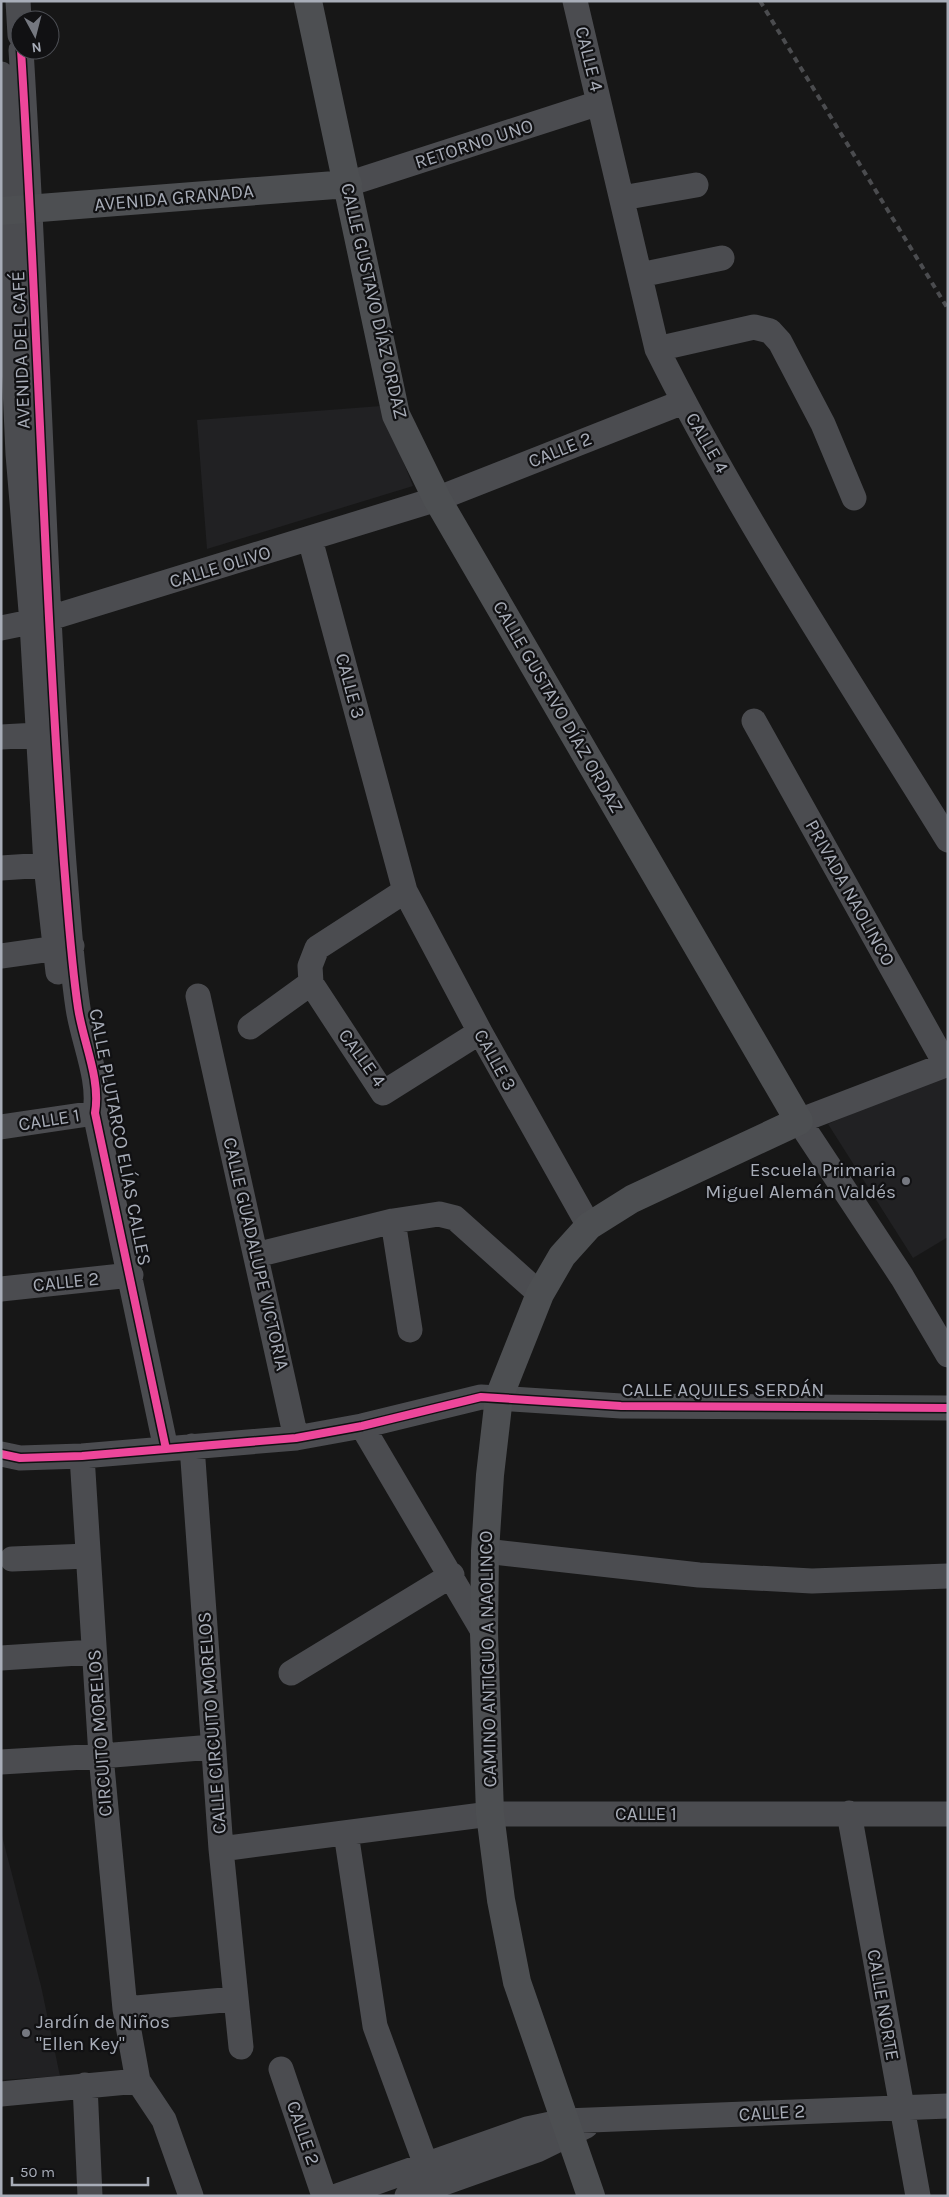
<svg xmlns="http://www.w3.org/2000/svg" width="949" height="2197" viewBox="0 0 949 2197" font-family="Karla,sans-serif">
	<style>
		.built { fill: #212123 }
		.lines { fill: none; stroke-linecap: round; stroke-linejoin: round }
		.minor { stroke: #4b4c50; stroke-width: 25 }
		.major { stroke: #4d4f52; stroke-width: 28 }
		.rail { stroke: #4b4c4f; stroke-width: 4; stroke-dasharray: 6 5; stroke-linecap: butt }
		.cycleway-casing { stroke: #111113; stroke-width: 11 }
		.cycleway { stroke: #ed469a; stroke-width: 8 }
		.poi-dot { fill: #757880; stroke: #111113; stroke-width: 2 }
		.labels { text-anchor: middle; dominant-baseline: central; stroke-width: 4.5; stroke-linejoin: round; paint-order: stroke }
		.street-label { font-size: 19px; fill: #a8adb8; stroke: #111113 }
		.poi-label { font-size: 19px; fill: #a8adb8; stroke: #111113; text-anchor: end }
	</style>
	<rect width="100%" height="100%" fill="#171717"/>
	<!-- built -->
	<path class="built" d="M381 406 413 486 207 549 197 420Z
		M948 1071V1237L913 1258 828 1124Z
		M1 1832 41 1986 60 2076 1 2080Z"/>
	<g class="lines">
		<!-- minor -->
		<path class="minor" d="M18 1 20 35
			M575 1 657 349C742 519 848 678 948 840
			M21 50C38 321 44 593 64 864 68 912 71 961 78 1008 83 1042 101 1079 95 1113L166 1449
			M1 74 18 454 32 623 46 865 58 972
			M348 184 599 103
			M622 198 696 185
			M640 275 722 258
			M657 349 754 327 770 331 780 342 823 424 854 498
			M310 539 405 891 480 1032 589 1226
			M1 628 50 618 437 499 683 402
			M754 721 946 1065
			M1 737 38 735
			M1 868 62 864
			M1 956 72 946
			M311 983 383 1093 480 1032
			M198 996 296 1438
			M250 1027 311 983 310 966 317 948 405 891
			M948 1064 799 1121 902 1277 948 1355
			M1 1127 95 1113
			M393 1221 410 1330
			M256 1255 393 1221 439 1214 455 1218 540 1294
			M1 1289 131 1275
			M362 1426 484 1633
			M192 1446 221 1849 241 2047
			M1 1454 20 1458 82 1456 296 1438 362 1426 481 1397 621 1406 948 1408
			M82 1456 101 1756 125 2009 138 2081 164 2120 191 2196
			M485 1551 699 1575 812 1581 948 1576
			M12 1559 88 1556
			M1 1658 94 1652
			M291 1673 452 1575
			M1 1762 101 1756 213 1747
			M849 1813 918 2196
			M346 1833 375 2026 426 2165
			M221 1849 490 1814H948
			M125 2009 235 1999
			M281 2069 324 2196
			M85 2085 90 2196
			M1 2094 138 2081
			M337 2196 527 2129 565 2121 948 2106
			M407 2196 537 2150 586 2126"/>
		<!-- major -->
		<path class="major" d="M308 1 396 415 437 499 799 1121 632 1199 589 1226 562 1256 540 1294 499 1397 490 1475 485 1551 484 1633 490 1814 501 1900 517 1982 591 2196
			M1 211 348 184"/>
		<!-- rail -->
		<path class="rail" d="M760 1 948 309"/>
		<defs>
			<path id="cycleway" d="M21 50C38 321 44 593 64 864 68 912 71 961 78 1008 83 1042 101 1079 95 1113L166 1449
				M1 1454 20 1458 82 1456 296 1438 362 1426 481 1397 621 1406 948 1408"/>
		</defs>
		<!-- cycleway casing -->
		<use href="#cycleway" class="cycleway-casing"/>
		<!-- cycleway -->
		<use href="#cycleway" class="cycleway"/>
	</g>
	<!-- markers -->
	<g class="poi-dot">
		<circle cx="906" cy="1181" r="5"/>
		<circle cx="26" cy="2033" r="5"/>
	</g>
	<g class="labels">
		<!-- street labels -->
		<g class="street-label">
			<text transform="translate(589 59) rotate(76)">CALLE 4</text>
			<text transform="translate(474 144) rotate(-18)">RETORNO UNO</text>
			<text transform="translate(174 198) rotate(-5)">AVENIDA GRANADA</text>
			<text transform="translate(374 301) rotate(77)">CALLE GUSTAVO DÍAZ ORDAZ</text>
			<text transform="translate(21 350) rotate(-92)">AVENIDA DEL CAFÉ</text>
			<text transform="translate(707 443) rotate(60)">CALLE 4</text>
			<text transform="translate(560 450) rotate(-22)">CALLE 2</text>
			<text transform="translate(220 567) rotate(-17)">CALLE OLIVO</text>
			<text transform="translate(350 686) rotate(75)">CALLE 3</text>
			<text transform="translate(558 707) rotate(60)">CALLE GUSTAVO DÍAZ ORDAZ</text>
			<text transform="translate(850 893) rotate(61)">PRIVADA NAOLINCO</text>
			<text transform="translate(362 1058) rotate(54)">CALLE 4</text>
			<text transform="translate(495 1060) rotate(61)">CALLE 3</text>
			<text transform="translate(49 1120) rotate(-9)">CALLE 1</text>
			<text transform="translate(120 1137) rotate(79)">CALLE PLUTARCO ELÍAS CALLES</text>
			<text transform="translate(256 1254) rotate(77)">CALLE GUADALUPE VICTORIA</text>
			<text transform="translate(66 1282) rotate(-6)">CALLE 2</text>
			<text x="723" y="1390">CALLE AQUILES SERDÁN</text>
			<text transform="translate(488 1659) rotate(-91)">CAMINO ANTIGUO A NAOLINCO</text>
			<text transform="translate(212 1723) rotate(-94)">CALLE CIRCUITO MORELOS</text>
			<text transform="translate(100 1733) rotate(-94)">CIRCUITO MORELOS</text>
			<text x="646" y="1814">CALLE 1</text>
			<text transform="translate(883 2005) rotate(80)">CALLE NORTE</text>
			<text transform="translate(772 2113) rotate(-3)">CALLE 2</text>
			<text transform="translate(303 2133) rotate(71)">CALLE 2</text>
		</g>
		<!-- poi labels -->
		<g class="poi-label">
			<text x="896" y="1170">Escuela Primaria<tspan x="896" dy="22">Miguel Alemán Valdés</tspan></text>
			<text x="36" y="2022" text-anchor="start">Jardín de Niños<tspan x="36" dy="22">"Ellen Key"</tspan></text>
		</g>
	</g>
	<!-- border -->
	<rect width="949" height="2197" fill="none" stroke="#a8adb8" stroke-width="5"/>
	<!-- north arrow -->
	<g transform="translate(35 35) rotate(173)"><circle r="24" fill="#111113" stroke="#4d4f55"/>
	<path d="M0-4L9 19L0 12L-9 19Z" fill="#757880"/>
	<text y="-8" font-size="14" font-weight="bold" text-anchor="middle" fill="#a8adb8">N</text>
	</g>
	<!-- scale -->
	<path d="M12 2177v8h136v-8" fill="none" stroke="#a8adb8" stroke-width="2.5"/>
	<text x="20" y="2177" font-size="15" fill="#a8adb8" stroke="#111113" stroke-width="4" paint-order="stroke">50 m</text>
</svg>
